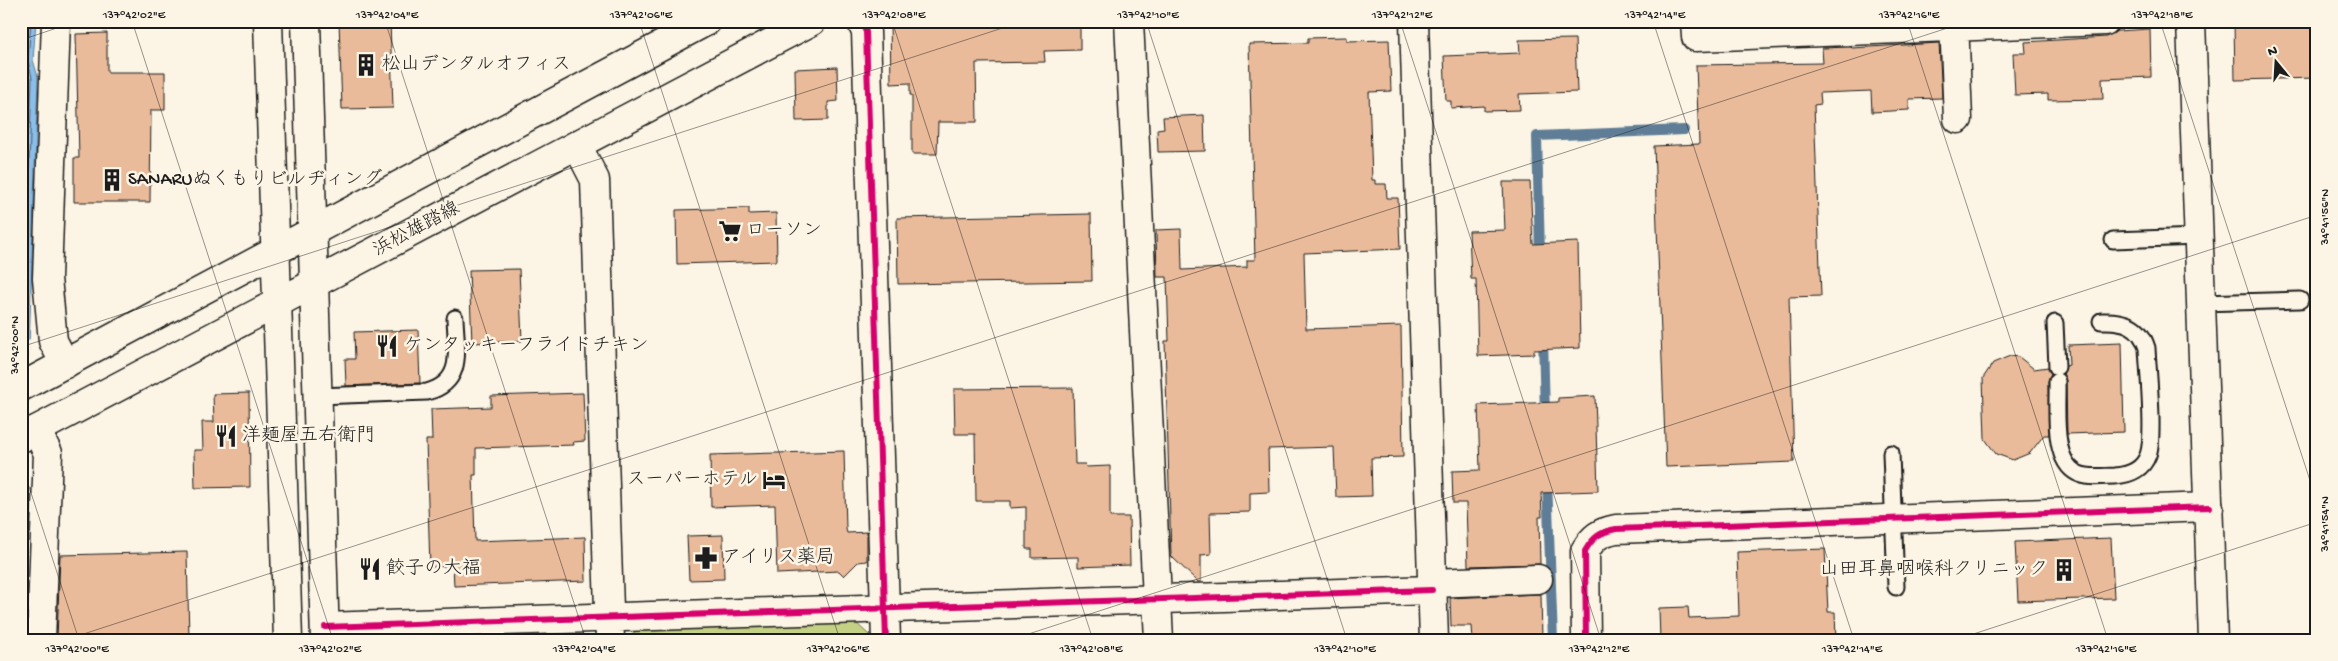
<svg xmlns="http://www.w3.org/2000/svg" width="2338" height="661" viewBox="0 0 2338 661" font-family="'Gochi Hand','Klee One',sans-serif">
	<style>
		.green { fill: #c4d185; stroke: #707650 }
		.water { fill: #8bbee8; stroke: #5f7d96 }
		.pier { fill: #fcf5e5 }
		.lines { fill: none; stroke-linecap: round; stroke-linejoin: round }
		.shore { stroke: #485d6e; stroke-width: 1 }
		.stream { stroke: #5f7d96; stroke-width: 10 }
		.building { fill: #eabb9a; stroke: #1c1c1c }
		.service-casing { stroke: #1c1c1c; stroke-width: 19 }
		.minor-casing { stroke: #1c1c1c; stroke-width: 31 }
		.tertiary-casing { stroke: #1c1c1c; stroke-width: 31 }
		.primary-casing { stroke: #1c1c1c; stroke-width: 31 }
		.service { stroke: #fcf5e5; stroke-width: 15 }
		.minor { stroke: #fcf5e5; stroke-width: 28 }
		.tertiary { stroke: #fcf5e5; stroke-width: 28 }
		.primary { stroke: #fcf5e5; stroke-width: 28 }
		.cycleway-casing { stroke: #fcf5e5; stroke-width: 9 }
		.cycleway { stroke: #d6006c; stroke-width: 6 }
		.ticks { fill: none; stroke: #1c1c1c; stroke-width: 1; stroke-opacity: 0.45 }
		.labels { text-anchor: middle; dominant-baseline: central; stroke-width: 5; stroke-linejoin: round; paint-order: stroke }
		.poi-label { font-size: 19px; fill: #1c1c1c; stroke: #fcf5e5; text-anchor: start }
		.street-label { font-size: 19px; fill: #1c1c1c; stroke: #fcf5e5 }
		.neatline { fill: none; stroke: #1c1c1c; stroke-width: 2 }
		.ticks-label { font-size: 12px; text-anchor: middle; fill: #1c1c1c }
	</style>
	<rect width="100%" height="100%" fill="#fcf5e5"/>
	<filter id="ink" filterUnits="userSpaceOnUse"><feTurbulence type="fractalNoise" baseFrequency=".02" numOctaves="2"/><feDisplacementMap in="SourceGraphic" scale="10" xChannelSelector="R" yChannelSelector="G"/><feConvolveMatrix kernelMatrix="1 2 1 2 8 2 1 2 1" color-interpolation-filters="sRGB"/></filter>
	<g filter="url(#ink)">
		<!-- green -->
		<path class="green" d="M854 621 869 635V640H628L638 628Z"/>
		<!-- water -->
		<path class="water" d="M21 21H36L33 60 38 77 21 590Z"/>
		<!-- pier -->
		<path class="pier" d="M30 339 27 475 21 478V344Z"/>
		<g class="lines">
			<!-- shore -->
			<path class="shore" d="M21 212 26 78 22 60 25 21
				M22 370 32 78 28 60 31 21"/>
			<!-- stream -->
			<path class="stream" d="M1540 255 1537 136 1684 130
				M1543 337 1545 415
				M1547 480 1553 640"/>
		</g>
		<!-- building -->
		<path class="building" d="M339 21H390L393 108 342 109Z
			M890 21H1080V50L1044 51 1045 62 976 63 977 122H938L937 154H912V95H910V83L891 84Z
			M2234 21H2317V78L2235 80Z
			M2150 29 2151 77 2102 79 2103 99 2048 100V94L2015 95 2013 53H2026L2025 42 2106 37 2117 31Z
			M107 33V72H165V110H151L150 202H74V158H79L76 34Z
			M1347 37V41L1389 40 1391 91 1369 92 1372 180H1375V184H1386L1387 198H1398L1400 249 1304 253 1306 329 1401 326 1403 457 1371 458 1372 496 1336 497 1334 447 1268 449 1269 492 1250 493V512L1210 513 1211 554 1201 555V582H1198L1171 556 1165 341H1169L1167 277H1157L1156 230 1181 229 1182 270 1247 267V260H1255L1249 44 1308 43V38Z
			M1575 39 1577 92 1519 94 1520 110 1484 111V106L1451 108V101H1446L1444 56 1520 53 1519 40Z
			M1939 43 1942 98 1909 99V110L1872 112 1871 91 1820 93 1821 104 1814 105 1821 296 1789 297 1794 462 1666 467 1654 146 1699 144 1696 65 1823 63 1822 48 1851 47 1852 48Z
			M837 67 838 101 828 102V120L796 121 795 69Z
			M1204 115 1205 151 1158 152 1157 129 1164 128 1163 117Z
			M1503 182H1530L1533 244 1578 242 1580 348 1534 350V354L1478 356 1476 279H1471L1469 231 1505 230Z
			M749 208V214L776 213 777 261 677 264 676 210Z
			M1091 214 1092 281 898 284 897 218Z
			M519 269 522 341 472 343 469 270Z
			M418 330 420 383 346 386 345 359H355L354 332Z
			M2122 343 2124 432 2067 434 2066 381 2063 374 2066 366 2069 365 2068 345Z
			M2010 356 2019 357 2034 369 2048 367 2051 374 2048 381 2049 435H2044L2030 453 2013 460 1996 454 1985 439 1983 378 1993 363Z
			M1073 388 1075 464H1085L1086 467 1110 466V517H1129L1130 565 1078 567V557L1032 558V549H1026V507L1010 508V501H976L975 434H955L954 389Z
			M249 393 250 487 195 488 194 450H203L202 422H214L213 394Z
			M583 393 585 441 573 442 574 445 476 448V475H473L475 541 585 537 586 581 454 586 453 566 430 567 426 440H432L431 409 491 407V396Z
			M1595 396 1598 491 1541 493 1542 517H1539L1540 564 1468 566 1466 503H1453L1452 471 1480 470 1478 405 1558 402V398Z
			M844 451 846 529 847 533 867 532V561L858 562 844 576 839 571 777 574 775 505 711 507 710 455Z
			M723 535 724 579 689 580 687 536Z
			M2111 538 2114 598 2018 601 2015 542Z
			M1825 549 1828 612H1835L1836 640H1660L1659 608 1688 607 1689 618 1739 616 1737 552Z
			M187 552 189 639 57 640 60 555Z
			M1541 594 1542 640H1473L1472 626H1451L1450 598Z"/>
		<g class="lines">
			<defs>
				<path id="service" d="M2113 240 2199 237
					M2201 303 2300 300
					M2055 323 2057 367
					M2057 381C2058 407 2051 460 2077 473 2088 479 2103 476 2115 476 2130 475 2143 469 2148 455 2155 437 2148 371 2147 348 2140 325 2124 320 2101 321
					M318 396 427 392C465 382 456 349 455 318
					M1891 453 1896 587"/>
				<path id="minor" d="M56 21 47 278 53 341 65 364
					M1129 21 1159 640
					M1695 21 1696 37 2105 21
					M1954 21 1958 119
					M577 145 595 180 610 640
					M36 430 48 453 41 640
					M1432 583 1538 579
					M325 627 1432 590
					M1586 640 1585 551C1593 537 1600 532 1616 529L2209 507"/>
				<path id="tertiary" d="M268 21 288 640
					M306 21 325 640
					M861 21 866 32 886 640
					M1414 21 1434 640
					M2191 21 2213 640"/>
				<path id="primary" d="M21 387 707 21
					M21 438 812 21"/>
			</defs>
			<!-- service casing -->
			<use href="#service" class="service-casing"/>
			<!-- minor casing -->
			<use href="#minor" class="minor-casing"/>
			<!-- tertiary casing -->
			<use href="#tertiary" class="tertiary-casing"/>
			<!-- primary casing -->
			<use href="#primary" class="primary-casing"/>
			<!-- service -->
			<use href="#service" class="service"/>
			<!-- minor -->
			<use href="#minor" class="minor"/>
			<!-- tertiary -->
			<use href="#tertiary" class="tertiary"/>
			<!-- primary -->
			<use href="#primary" class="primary"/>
			<defs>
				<path id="cycleway" d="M861 21 866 32 886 640
					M325 627 1432 590
					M1586 640 1585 551C1593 537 1600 532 1616 529L2209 507"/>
			</defs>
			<!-- cycleway casing -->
			<use href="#cycleway" class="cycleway-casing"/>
			<!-- cycleway -->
			<use href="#cycleway" class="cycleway"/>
		</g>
	</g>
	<!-- ticks -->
	<path class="ticks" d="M132 21 333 640M385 21 586 640M639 21 840 640M892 21 1093 640M1146 21 1347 640M1400 21 1601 640M1653 21 1854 640M1907 21 2108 640M2160 21 2317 502M21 40 78 21M21 347 1024 21M21 462 79 640M65 640 1969 21M1010 640 2317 215M1955 640 2317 522"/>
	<!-- icons -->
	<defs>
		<symbol id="building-bare" viewBox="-9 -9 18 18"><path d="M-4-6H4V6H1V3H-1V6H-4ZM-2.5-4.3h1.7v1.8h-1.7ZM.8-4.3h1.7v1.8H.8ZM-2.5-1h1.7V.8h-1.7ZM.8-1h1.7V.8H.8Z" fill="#1c1c1c" stroke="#fcf5e5" stroke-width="2.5" paint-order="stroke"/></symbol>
		<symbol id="supermarket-bare" viewBox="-9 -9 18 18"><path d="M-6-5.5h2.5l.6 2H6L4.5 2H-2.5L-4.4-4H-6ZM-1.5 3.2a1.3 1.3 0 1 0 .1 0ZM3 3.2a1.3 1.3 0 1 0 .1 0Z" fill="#1c1c1c" stroke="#fcf5e5" stroke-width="2.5" paint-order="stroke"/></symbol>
		<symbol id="restaurant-bare" viewBox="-9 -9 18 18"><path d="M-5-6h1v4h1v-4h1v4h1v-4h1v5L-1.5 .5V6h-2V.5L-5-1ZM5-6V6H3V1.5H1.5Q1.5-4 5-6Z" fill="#1c1c1c" stroke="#fcf5e5" stroke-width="2.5" paint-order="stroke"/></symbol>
		<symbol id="hotel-bare" viewBox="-9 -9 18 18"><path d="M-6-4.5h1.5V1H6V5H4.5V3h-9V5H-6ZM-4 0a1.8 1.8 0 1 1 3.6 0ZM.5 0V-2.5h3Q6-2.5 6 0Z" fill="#1c1c1c" stroke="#fcf5e5" stroke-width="2.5" paint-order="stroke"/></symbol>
		<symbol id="pharmacy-bare" viewBox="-9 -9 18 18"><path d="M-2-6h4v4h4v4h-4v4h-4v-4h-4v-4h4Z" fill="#1c1c1c" stroke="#fcf5e5" stroke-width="2.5" paint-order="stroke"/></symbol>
	</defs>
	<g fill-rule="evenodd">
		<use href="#building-bare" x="350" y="49" width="32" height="32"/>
		<use href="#building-bare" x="96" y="164" width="32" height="32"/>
		<use href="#supermarket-bare" x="714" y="215" width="32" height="32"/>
		<use href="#restaurant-bare" x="371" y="330" width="32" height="32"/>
		<use href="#restaurant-bare" x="210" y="420" width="32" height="32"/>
		<use href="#hotel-bare" x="758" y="464" width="32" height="32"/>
		<use href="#pharmacy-bare" x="690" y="542" width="32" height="32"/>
		<use href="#restaurant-bare" x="354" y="553" width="32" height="32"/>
		<use href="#building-bare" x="2048" y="554" width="32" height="32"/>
	</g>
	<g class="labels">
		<!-- poi labels -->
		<g class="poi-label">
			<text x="382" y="65">松山デンタルオフィス</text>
			<text x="128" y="180">SANARUぬくもりビルヂィング</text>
			<text x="746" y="231">ローソン</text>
			<text x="404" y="346">ケンタッキーフライドチキン</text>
			<text x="242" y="436">洋麺屋五右衛門</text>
			<text x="758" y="480" text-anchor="end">スーパーホテル</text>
			<text x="722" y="558">アイリス薬局</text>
			<text x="386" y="569">餃子の大福</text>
			<text x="2048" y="570" text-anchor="end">山田耳鼻咽喉科クリニック</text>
		</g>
		<!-- street labels -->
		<g class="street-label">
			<text transform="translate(417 230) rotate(-28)">浜松雄踏線</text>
		</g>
	</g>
	<!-- margin -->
	<rect width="2338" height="661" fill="none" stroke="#fcf5e5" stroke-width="55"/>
	<!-- north arrow -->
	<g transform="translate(2276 62) rotate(342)" stroke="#fcf5e5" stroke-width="4" paint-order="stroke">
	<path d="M0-4L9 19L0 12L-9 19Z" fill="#1c1c1c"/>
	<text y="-8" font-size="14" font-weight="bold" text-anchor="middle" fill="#1c1c1c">N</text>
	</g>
	<rect x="28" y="28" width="2282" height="606" class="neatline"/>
	<g class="ticks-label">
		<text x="134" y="18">137°42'02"E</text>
		<text x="387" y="18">137°42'04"E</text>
		<text x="641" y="18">137°42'06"E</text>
		<text x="894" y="18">137°42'08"E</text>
		<text x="1148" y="18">137°42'10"E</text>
		<text x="1402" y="18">137°42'12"E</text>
		<text x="1655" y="18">137°42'14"E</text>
		<text x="1909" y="18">137°42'16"E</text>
		<text x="2162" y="18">137°42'18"E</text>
		<text transform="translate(2324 217) rotate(-90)" y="4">34°41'56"N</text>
		<text transform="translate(14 345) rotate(-90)" y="4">34°42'00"N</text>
		<text transform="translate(2324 524) rotate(-90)" y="4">34°41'54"N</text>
		<text x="77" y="652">137°42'00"E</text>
		<text x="330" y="652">137°42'02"E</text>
		<text x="584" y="652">137°42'04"E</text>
		<text x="838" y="652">137°42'06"E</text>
		<text x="1091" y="652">137°42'08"E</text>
		<text x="1345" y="652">137°42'10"E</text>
		<text x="1599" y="652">137°42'12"E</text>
		<text x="1852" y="652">137°42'14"E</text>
		<text x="2106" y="652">137°42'16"E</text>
	</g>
</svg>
